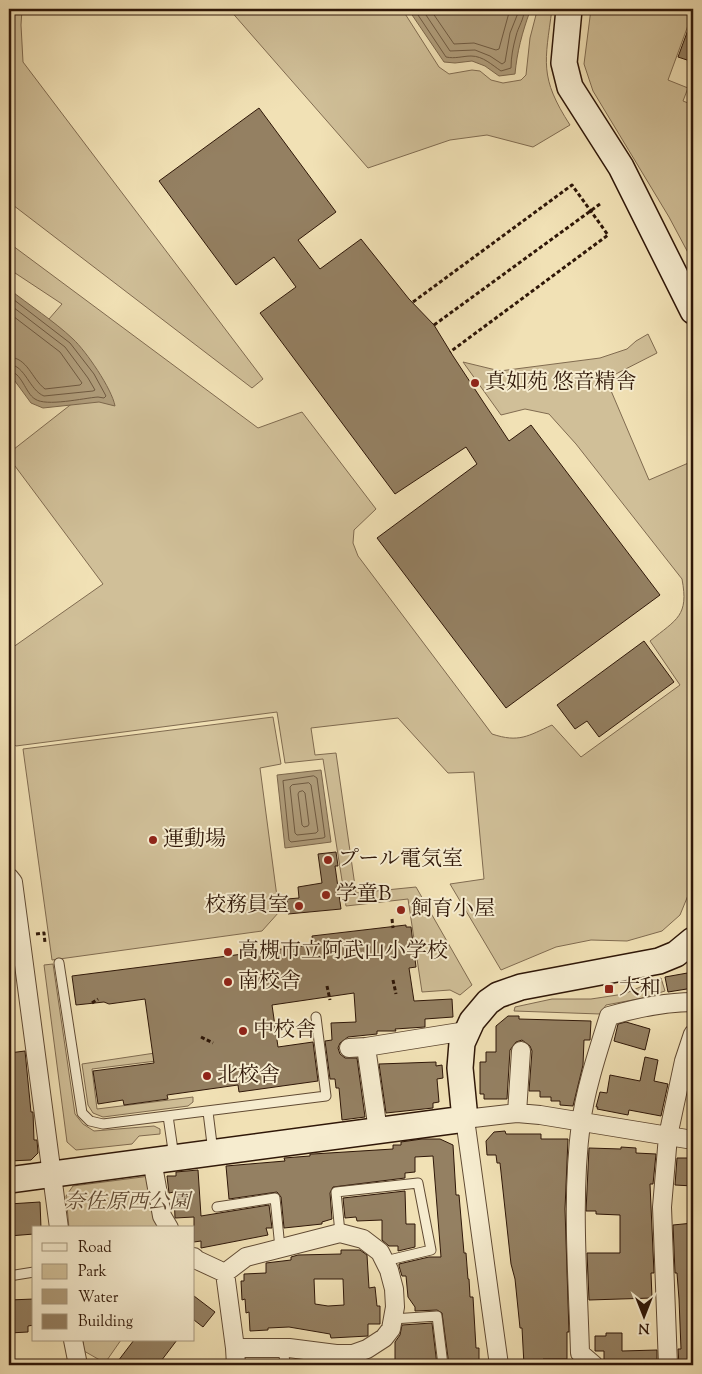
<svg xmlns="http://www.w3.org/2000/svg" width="702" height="1374" viewBox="0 0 702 1374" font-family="'Sorts Mill Goudy','Noto Serif JP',serif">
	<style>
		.green { fill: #d0bf98; stroke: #806b50 }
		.water { fill: #af9c7a; stroke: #7c674c }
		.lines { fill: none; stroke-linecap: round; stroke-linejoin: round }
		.shore { stroke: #6f5a41; stroke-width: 1 }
		.building { fill: #948062; stroke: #2f1708; fill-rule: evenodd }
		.lane-casing { stroke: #604a33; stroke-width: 11 }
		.street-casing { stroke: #604a33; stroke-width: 20 }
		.secondary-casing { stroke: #2f1708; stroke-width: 28 }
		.path { stroke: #2f1708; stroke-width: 3; stroke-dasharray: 4 2.5; stroke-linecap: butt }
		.lane { stroke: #f6eccf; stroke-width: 9 }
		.street { stroke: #f6eccf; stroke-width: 18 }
		.secondary { stroke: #f6eccf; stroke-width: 25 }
		.poi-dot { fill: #8f2418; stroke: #f6eccf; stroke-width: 2 }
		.labels { text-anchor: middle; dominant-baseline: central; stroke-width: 4; stroke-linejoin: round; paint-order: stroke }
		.poi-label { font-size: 21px; fill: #2f1708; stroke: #f6eccf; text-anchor: start }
		.park-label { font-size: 21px; font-style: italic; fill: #5f4933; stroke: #f6eccf }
	</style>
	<rect width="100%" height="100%" fill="#f1e1b5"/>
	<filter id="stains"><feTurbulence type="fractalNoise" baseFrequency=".004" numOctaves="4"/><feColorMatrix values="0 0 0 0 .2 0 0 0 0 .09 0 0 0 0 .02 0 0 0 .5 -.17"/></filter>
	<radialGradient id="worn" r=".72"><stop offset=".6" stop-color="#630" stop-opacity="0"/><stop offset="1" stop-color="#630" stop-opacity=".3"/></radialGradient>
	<!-- green -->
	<path class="green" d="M9 9H22L21 25 23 62 263 379 252 388 9 202Z
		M229 9H402L439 67 449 74 472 70 480 71 491 80 503 83 521 80 526 75 530 38 537 11 536 9H552C545 62 539 77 570 125L533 147 487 135 450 140 368 168Z
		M591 9H606L627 14 635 9H685L690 20 668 80 688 88 683 101 693 105V262L669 217 593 91 584 64Z
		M9 243 258 428 302 412 376 509 354 530 353 543 358 556 492 734C519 743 528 736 552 725L581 757 680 685 650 641C677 619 689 616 682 579L576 444 549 414 525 409 501 415 463 362 500 371 600 358 627 349 636 341 648 334 657 353 606 379 649 480 693 461V776L689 893 680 915 662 931 627 941 591 940 556 947 501 970 450 884 484 879 474 772 448 773 398 718 311 728 315 755 336 753 356 893 416 887 472 985 460 995 450 990 422 992 408 899 346 906 323 759 285 763 277 712 16 746 9 741V650L103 584 9 458V453L97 384 49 319 62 304 9 269Z
		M273 717 281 764 260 768 279 912 262 931 52 960 23 749Z
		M53 964 75 1114 83 1124 94 1131 154 1126 160 1129V1134L139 1136 132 1144 76 1150 67 1142 44 965Z
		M661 978 665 991 643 998 606 1005 600 1014 514 1011 515 1007 552 999H591L624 994Z
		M155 1053 156 1061 92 1069 97 1109 193 1097V1102L188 1106 103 1117 93 1113 88 1105 82 1064Z
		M150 1176 157 1228H69L66 1196 73 1186Z
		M83 1340H121L105 1363 84 1351Z"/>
	<!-- water -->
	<path class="water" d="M408 9H524L530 11C522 33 517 52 515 74L499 76 485 66 472 61 455 63 444 62Z
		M9 289C29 305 54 321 73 339 86 351 112 389 115 406L99 402 43 408 31 403 9 373Z
		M321 770 331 842 285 848 277 775Z"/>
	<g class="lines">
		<!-- shore -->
		<path class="shore" d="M414 9 446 57C455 59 463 56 471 56 483 56 492 65 501 71L511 68C511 57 513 47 516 36 518 27 525 18 524 9
			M422 9 450 51 475 50 490 56 502 64 505 62 510 33 518 13V9
			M430 9 454 44 474 43 496 50 499 49 510 9
			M9 296 70 343 94 374 106 396 104 398 98 397C84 398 46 407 35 399 25 393 22 372 9 371
			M9 304 65 347 88 378 95 390 93 391 44 396C29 390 26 366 9 364
			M9 313 60 352 82 383 80 385 45 389C31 378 28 358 9 357
			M314 776 317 778 325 837 323 838 291 842 289 840 283 781Z
			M309 783 311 785 318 831 316 833 297 835 295 833 290 787 292 785Z
			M303 791 305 793 309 824 308 826 304 827 302 825 298 794 299 792Z"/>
	</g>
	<!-- building -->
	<path class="building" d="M692 19H693V62L678 57Z
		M259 108 336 212 298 240 320 269 361 239 409 299 434 325 453 356 509 441 531 425 660 595 506 708 377 538 477 464 466 447 395 494 260 313 296 287 274 257 236 285 159 181Z
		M644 641 674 682 599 737 587 721 575 729 557 705Z
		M336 852 338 866H335L341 909 288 914 287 899 299 898 298 887 322 883 318 854Z
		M406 925V927H411L416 967 409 968 414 1001 452 999 453 1017 425 1019V1027L395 1029 396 1031H377V1034L348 1037 340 1043 338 1048 340 1054 345 1058H357L365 1117 342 1120 339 1088H336L335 1079H330L325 1041 332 1040 331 1023 356 1022 354 993 272 1005 278 1047 313 1042 318 1081 239 1092 238 1085 167 1095 168 1099 124 1105 123 1100 98 1104 93 1071 154 1063 145 999 109 1004 104 1002 76 1005 72 976 313 945 312 936Z
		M693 972V988L668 992 665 977Z
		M508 1016H519V1019L591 1021 590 1040H584L583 1065 573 1106 560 1105V1101H551V1097H540V1091H529L532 1051 530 1046 522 1040 516 1042 510 1050 507 1099H484V1094H480V1062H486V1052H496V1026Z
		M626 1022 650 1029 645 1050 614 1041 618 1024Z
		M25 1051 31 1112H33L34 1140H37L38 1153 31 1160 9 1161V1142H11L9 1053Z
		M645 1057 658 1060 654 1081 668 1084 661 1116 629 1110 628 1115 597 1109 598 1107H596L600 1092 607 1093 610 1075 640 1081Z
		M436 1062V1066L442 1065 443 1078 437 1079 439 1102 433 1103V1108L386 1113 379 1064Z
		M505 1131 506 1134H541V1139H568L565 1209 569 1332H567V1359H543V1365H524L522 1328H520L515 1279 511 1264 500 1163H497L496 1155H487L486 1141 494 1132Z
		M422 1139H440L453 1145 456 1195H459L464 1253H466L468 1279H469L470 1297H473L476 1348H479V1365H449L442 1313 437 1310 415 1311V1307L408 1297 406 1276H402L399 1266V1264L429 1257H441L433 1156 415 1157V1172L405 1173V1178L333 1187 330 1193 332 1219 322 1222V1224L284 1228 281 1197 277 1192 229 1199 226 1166 285 1161 284 1158 310 1156V1154H313L393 1149V1145H401V1142Z
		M621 1147 636 1148V1153L656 1154 653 1184H650L654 1273H651L652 1298 589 1300 587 1253H620V1215L596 1214V1211H586L589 1148 621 1149Z
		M677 1158H693V1186L675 1185Z
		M198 1170 201 1216 269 1205 272 1228H266L268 1235 201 1248V1241L194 1242V1217L175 1218 174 1192 169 1193 167 1176H176V1172Z
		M405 1191 406 1224H415V1247L398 1251V1246H389L382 1240V1220L357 1221 356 1217 345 1218 343 1198Z
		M40 1202 41 1228H34V1234L9 1236V1204Z
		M693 1223V1365H679L678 1349H681L679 1299 677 1273H675L673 1225Z
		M341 1250H360L367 1255 369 1288 375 1287 377 1306H380V1324H368V1336L331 1338 330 1334 289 1327 268 1328V1330L250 1331 249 1312 246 1313 245 1299 242 1300 241 1281H244V1274L266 1273V1263L291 1260V1257L298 1255 341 1254ZM314 1279H343L344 1305 328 1306 315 1304Z
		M194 1296 215 1312 203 1327 194 1320Z
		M34 1299V1325L28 1326V1332L9 1333V1300Z
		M432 1323 437 1365H395V1342L400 1335 402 1325Z
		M606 1333H622V1351L657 1350V1365L604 1364V1351H595V1336H606Z
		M134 1340H177L158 1365H115Z"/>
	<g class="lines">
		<defs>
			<path id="lane" d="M59 963 82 1113 90 1121 103 1124 326 1096 316 1017
				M208 1112 213 1152
				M168 1116 174 1157
				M217 1207 275 1198 280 1248
				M340 1233 336 1192 418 1183 431 1250 385 1261
				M9 1276 34 1272
				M393 1319 437 1316 443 1365
				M282 1348 286 1365"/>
			<path id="street" d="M9 877 13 882 59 1228
				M349 1048 366 1047
				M517 1113 521 1051
				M378 1131 366 1047 466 1031
				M152 1160 162 1216 169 1228
				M194 1257 197 1260 225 1273 235 1348 236 1365
				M225 1273 246 1257 340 1233 363 1239 380 1252 389 1270 394 1289 395 1307 391 1329 384 1338 367 1349 353 1354H336L289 1348H235
				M73 1340 78 1365
				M499 1365 465 1119 517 1113 540 1115 693 1140
				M594 1365 580 1353C578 1277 571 1199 581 1123 585 1090 599 1048 609 1016 637 1008 664 1002 693 1002
				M668 1365 662 1207 668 1136 684 1061 693 1034"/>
			<path id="secondary" d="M569 9 564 63 570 87 621 167 693 311
				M9 1180 465 1119 460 1068 462 1043 472 1021 488 1002 498 995 521 987 659 961 676 954 693 940"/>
		</defs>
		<!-- lane casing -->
		<use href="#lane" class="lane-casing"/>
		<!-- street casing -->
		<use href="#street" class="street-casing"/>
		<!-- secondary casing -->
		<use href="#secondary" class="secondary-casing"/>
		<!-- path -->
		<path class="path" d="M413 302 572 185 608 235 450 352
			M434 325 600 204
			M392 919 393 928
			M36 934 44 933 45 943
			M393 980 396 994
			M327 986 330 1000
			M92 1003 98 999
			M201 1037 213 1043"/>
		<!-- lane -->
		<use href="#lane" class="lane"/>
		<!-- street -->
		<use href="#street" class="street"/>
		<!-- secondary -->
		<use href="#secondary" class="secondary"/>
	</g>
	<!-- markers -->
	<g class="poi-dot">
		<circle cx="475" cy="383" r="5"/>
		<circle cx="153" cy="840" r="5"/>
		<circle cx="328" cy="860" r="5"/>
		<circle cx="326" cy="895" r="5"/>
		<circle cx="299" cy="906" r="5"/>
		<circle cx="401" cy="910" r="5"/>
		<circle cx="228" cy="952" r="5"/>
		<circle cx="228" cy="982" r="5"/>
		<rect x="604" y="984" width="10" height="10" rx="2.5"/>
		<circle cx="243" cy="1031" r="5"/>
		<circle cx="207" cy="1076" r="5"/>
	</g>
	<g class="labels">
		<!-- poi labels -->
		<g class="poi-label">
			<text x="485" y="383">真如苑 悠音精舎</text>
			<text x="163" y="840">運動場</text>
			<text x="338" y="860">プール電気室</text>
			<text x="336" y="895">学童B</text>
			<text x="289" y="906" text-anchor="end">校務員室</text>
			<text x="411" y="910">飼育小屋</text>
			<text x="238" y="952">高槻市立阿武山小学校</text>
			<text x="238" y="982">南校舎</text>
			<text x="619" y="989">大和</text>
			<text x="253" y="1031">中校舎</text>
			<text x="217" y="1076">北校舎</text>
		</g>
		<!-- park labels -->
		<g class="park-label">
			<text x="127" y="1203">奈佐原西公園</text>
		</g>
	</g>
	<!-- margin -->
	<rect width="702" height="1374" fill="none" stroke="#f1e1b5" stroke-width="30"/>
	<rect x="10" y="10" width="682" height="1354" fill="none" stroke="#2f1708" stroke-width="2.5"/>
	<rect x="15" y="15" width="672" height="1344" fill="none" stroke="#2f1708"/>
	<!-- legend -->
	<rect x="32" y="1226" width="162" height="115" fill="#f6eccf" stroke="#a6977f"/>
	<rect x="42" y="1243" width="25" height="8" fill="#f6eccf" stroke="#a6977f"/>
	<text x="78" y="1252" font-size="15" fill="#2f1708">Road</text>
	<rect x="42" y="1264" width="25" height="15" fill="#d0bf98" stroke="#a6977f"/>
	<text x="78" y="1276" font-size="15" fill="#2f1708">Park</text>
	<rect x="42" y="1289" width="25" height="15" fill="#af9c7a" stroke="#a6977f"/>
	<text x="78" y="1302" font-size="15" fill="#2f1708">Water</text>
	<rect x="42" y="1314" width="25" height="15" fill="#948062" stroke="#a6977f"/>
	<text x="78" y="1326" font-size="15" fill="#2f1708">Building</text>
	<!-- north arrow -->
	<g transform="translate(644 1316) rotate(180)" stroke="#f6eccf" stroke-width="4" paint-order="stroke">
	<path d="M0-4L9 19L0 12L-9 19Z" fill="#2f1708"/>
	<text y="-8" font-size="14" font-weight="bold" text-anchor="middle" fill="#2f1708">N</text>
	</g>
	<rect width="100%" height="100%" filter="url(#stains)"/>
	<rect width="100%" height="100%" fill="url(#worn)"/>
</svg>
